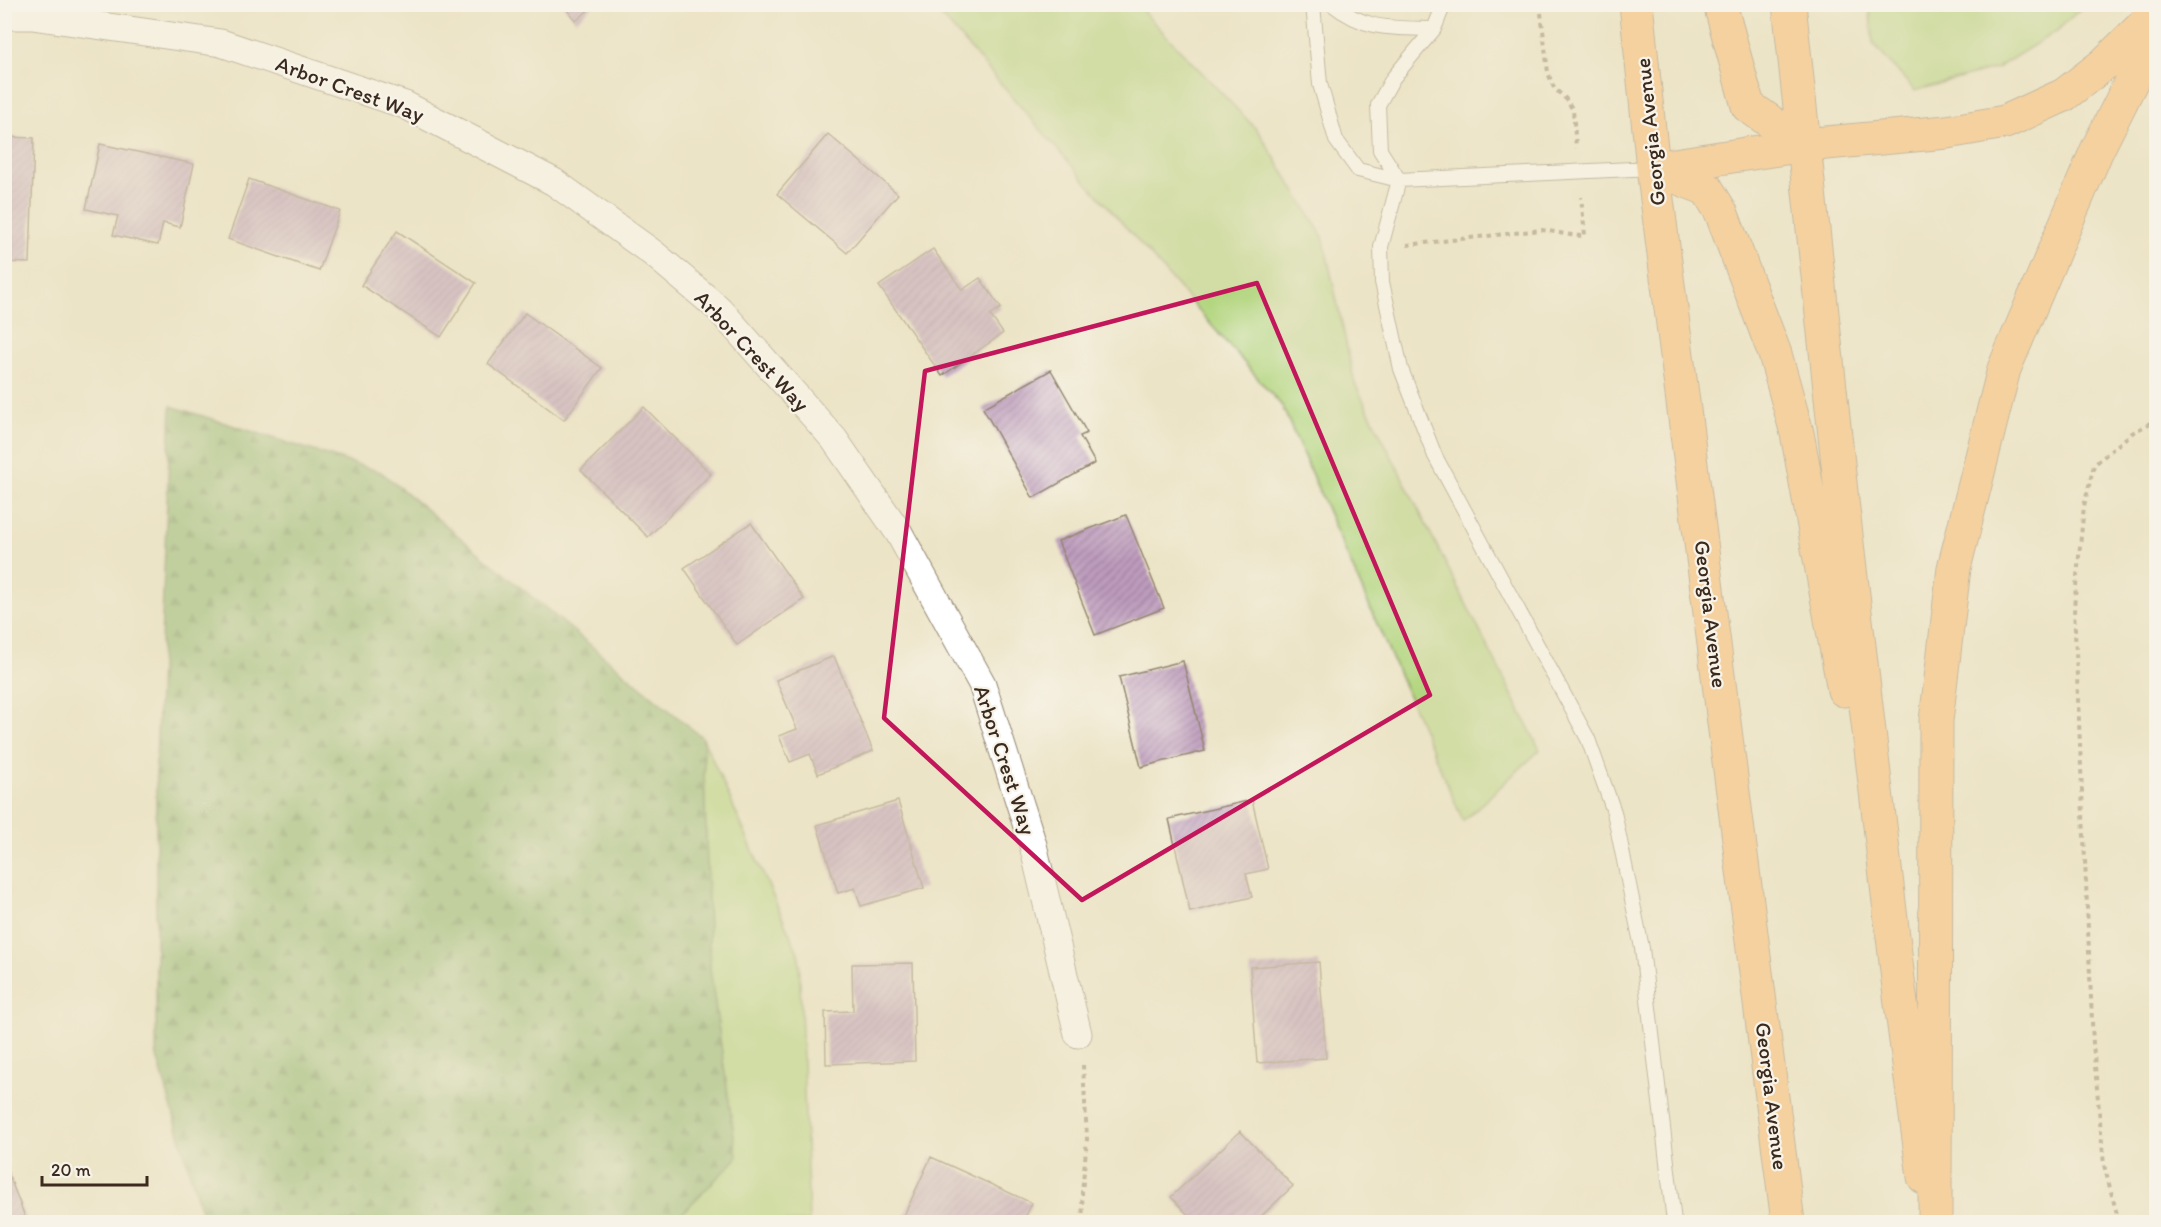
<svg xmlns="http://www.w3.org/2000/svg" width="2161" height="1227" viewBox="0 0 2161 1227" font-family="Itim,sans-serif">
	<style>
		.green { fill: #b2d67f; stroke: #76804e; stroke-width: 1.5 }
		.forest { fill: url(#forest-firs); stroke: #647046; stroke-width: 1.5 }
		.building { fill: url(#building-hatch) }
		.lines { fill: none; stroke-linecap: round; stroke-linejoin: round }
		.lane-casing { stroke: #948772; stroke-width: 16 }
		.street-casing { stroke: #948772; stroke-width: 29 }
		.primary-casing { stroke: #948772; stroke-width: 35 }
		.highway-casing { stroke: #948772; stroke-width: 35 }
		.path { stroke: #948772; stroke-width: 4; stroke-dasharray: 4.5 4.5; stroke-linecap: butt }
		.lane { stroke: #fff; stroke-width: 14 }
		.street { stroke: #fff; stroke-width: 27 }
		.primary { stroke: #ffbb71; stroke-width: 33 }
		.highway { stroke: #ffbb71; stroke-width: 33 }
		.marked { fill: none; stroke: #c2185b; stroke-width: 4.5; stroke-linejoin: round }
		.labels { text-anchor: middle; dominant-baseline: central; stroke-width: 4.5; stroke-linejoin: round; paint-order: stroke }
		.street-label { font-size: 22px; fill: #3b2a1e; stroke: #f7f3e8 }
	</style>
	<defs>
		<pattern id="forest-firs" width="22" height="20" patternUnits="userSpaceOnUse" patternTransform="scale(1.5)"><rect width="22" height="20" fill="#8db76e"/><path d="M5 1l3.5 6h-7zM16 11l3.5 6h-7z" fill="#74955a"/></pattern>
		<pattern id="building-hatch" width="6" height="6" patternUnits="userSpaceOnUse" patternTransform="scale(1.5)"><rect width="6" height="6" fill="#bd9bbe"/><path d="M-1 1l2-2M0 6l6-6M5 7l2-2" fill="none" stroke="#9b7f9a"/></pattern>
	</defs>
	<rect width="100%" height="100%" fill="#f7f3e8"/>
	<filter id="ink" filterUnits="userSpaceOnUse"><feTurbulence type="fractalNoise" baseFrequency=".0167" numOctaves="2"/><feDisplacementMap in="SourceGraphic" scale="12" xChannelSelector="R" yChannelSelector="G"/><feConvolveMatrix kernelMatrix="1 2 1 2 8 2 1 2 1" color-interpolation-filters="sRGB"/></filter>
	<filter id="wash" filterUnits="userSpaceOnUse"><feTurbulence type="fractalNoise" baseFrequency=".008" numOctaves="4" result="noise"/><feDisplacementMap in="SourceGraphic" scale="24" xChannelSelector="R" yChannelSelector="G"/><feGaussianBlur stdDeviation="1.35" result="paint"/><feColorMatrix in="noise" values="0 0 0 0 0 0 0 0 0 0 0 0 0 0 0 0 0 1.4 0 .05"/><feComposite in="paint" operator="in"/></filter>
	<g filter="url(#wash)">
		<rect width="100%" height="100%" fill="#ece4c6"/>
		<!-- green -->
		<path class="green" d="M929 5H1137L1259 132 1323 237 1355 384 1540 750 1463 821 1282 406 945 20Z
			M1869 5V4L2084 5 2057 31 1997 68 1915 91 1873 44Z
			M703 738 799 955 809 1222H673L737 1158 710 969Z"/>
		<!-- forest -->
		<path class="forest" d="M171 406 381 472 703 738 710 969 737 1158 673 1222H204L156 1053V761Z"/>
		<g id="blocks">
			<!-- building -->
			<path class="building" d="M562 4H595L576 21Z
				M828 134 898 194 847 253 777 194Z
				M4 137 34 138 30 263 4 262Z
				M100 144 194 164 180 227 163 223 158 245 113 235 118 216 86 209Z
				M249 179 340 211 319 271 228 239Z
				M397 231 476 283 441 337 361 285Z
				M933 249 962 290 980 278 1001 308 990 315 1003 333 942 376 879 286Z
				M525 313 602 368 564 420 488 364Z
				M1051 370 1087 433 1080 436 1095 463 1033 498 983 408Z
				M644 407 711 474 648 537 581 470Z
				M1126 515 1164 608 1095 635 1058 541Z
				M751 523 804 599 737 645 684 568Z
				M834 656 873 751 818 774 810 754 790 762 779 736 797 729 776 680Z
				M1183 661 1205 751 1141 767 1119 677Z
				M1252 800 1268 869 1246 874 1252 897 1190 912 1169 819Z
				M898 801 924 888 861 906 855 888 838 893 817 825Z
				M1319 962 1326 1058 1257 1063 1250 967Z
				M913 963 915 1061 826 1064 825 1012 853 1011 852 964Z
				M1240 1131 1293 1186 1255 1222H1195L1171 1197Z
				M931 1157 1032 1203 1023 1222H901Z
				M4 1165H5L27 1222H4Z"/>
		</g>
	</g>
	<g filter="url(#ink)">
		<use href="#blocks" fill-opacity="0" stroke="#948772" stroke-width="1.5"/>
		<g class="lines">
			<defs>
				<path id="lane" d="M1313 4 1320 84 1336 140 1358 170 1399 180 1653 168
					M1332 4C1366 31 1393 28 1434 29
					M1444 4 1434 29 1393 78 1378 105 1380 150 1399 180 1381 247 1382 282 1401 369 1435 456 1588 739 1614 812 1642 948 1674 1222"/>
				<path id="street" d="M4 16H32L221 43 405 105 554 182 654 254 719 309 834 439 899 533 982 684 1033 845 1078 1034"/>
				<path id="primary" d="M1636 4 1653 168 1788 1222
					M1720 4 1748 106 1804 145
					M1789 4 1841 492 1899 988 1924 1177
					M1653 168 1707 189 1721 212 1775 354 1797 433 1844 690
					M1655 168 1804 145"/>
				<path id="highway" d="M1804 145 1947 132 2005 122 2064 95 2104 64 2156 13
					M1935 1222 1936 721 1954 568 2004 369 2097 150 2156 32"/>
			</defs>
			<!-- lane casing -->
			<use href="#lane" class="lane-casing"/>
			<!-- street casing -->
			<use href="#street" class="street-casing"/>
			<!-- primary casing -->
			<use href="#primary" class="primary-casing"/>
			<!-- highway casing -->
			<use href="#highway" class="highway-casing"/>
			<!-- path -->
			<path class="path" d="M1540 4 1548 73 1554 88 1566 99 1573 110 1576 148
				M1407 245 1542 230C1554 231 1577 238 1585 235L1581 197
				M1083 1222 1082 1192 1087 1139 1083 1065
				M2119 1222 2104 1165 2093 1044 2074 607 2084 506 2094 465 2132 433 2156 420"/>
			<!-- lane -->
			<use href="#lane" class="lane"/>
			<!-- street -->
			<use href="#street" class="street"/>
			<!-- primary -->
			<use href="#primary" class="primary"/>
			<!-- highway -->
			<use href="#highway" class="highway"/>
		</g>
	</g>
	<!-- marked area -->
	<path d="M0 0H2161V1227H0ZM1257 283 1430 695 1082 900 884 718 925 371Z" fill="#ece4c6" fill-opacity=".55" fill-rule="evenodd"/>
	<path class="marked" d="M1257 283 1430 695 1082 900 884 718 925 371Z"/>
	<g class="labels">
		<!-- street labels -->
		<g class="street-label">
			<text transform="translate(350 89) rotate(20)">Arbor Crest Way</text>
			<text transform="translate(1650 132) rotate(-96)">Georgia Avenue</text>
			<text transform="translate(752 351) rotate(47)">Arbor Crest Way</text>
			<text transform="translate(1711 614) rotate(83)">Georgia Avenue</text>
			<text transform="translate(1005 760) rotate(72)">Arbor Crest Way</text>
			<text transform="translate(1772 1096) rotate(83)">Georgia Avenue</text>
		</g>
	</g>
	<!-- margin -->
	<rect width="2161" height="1227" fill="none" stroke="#f7f3e8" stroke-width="24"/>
	<!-- scale -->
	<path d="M42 1176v9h105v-9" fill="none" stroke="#3b2a1e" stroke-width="3"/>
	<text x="51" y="1176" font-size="18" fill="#3b2a1e" stroke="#f7f3e8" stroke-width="4.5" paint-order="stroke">20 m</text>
</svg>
